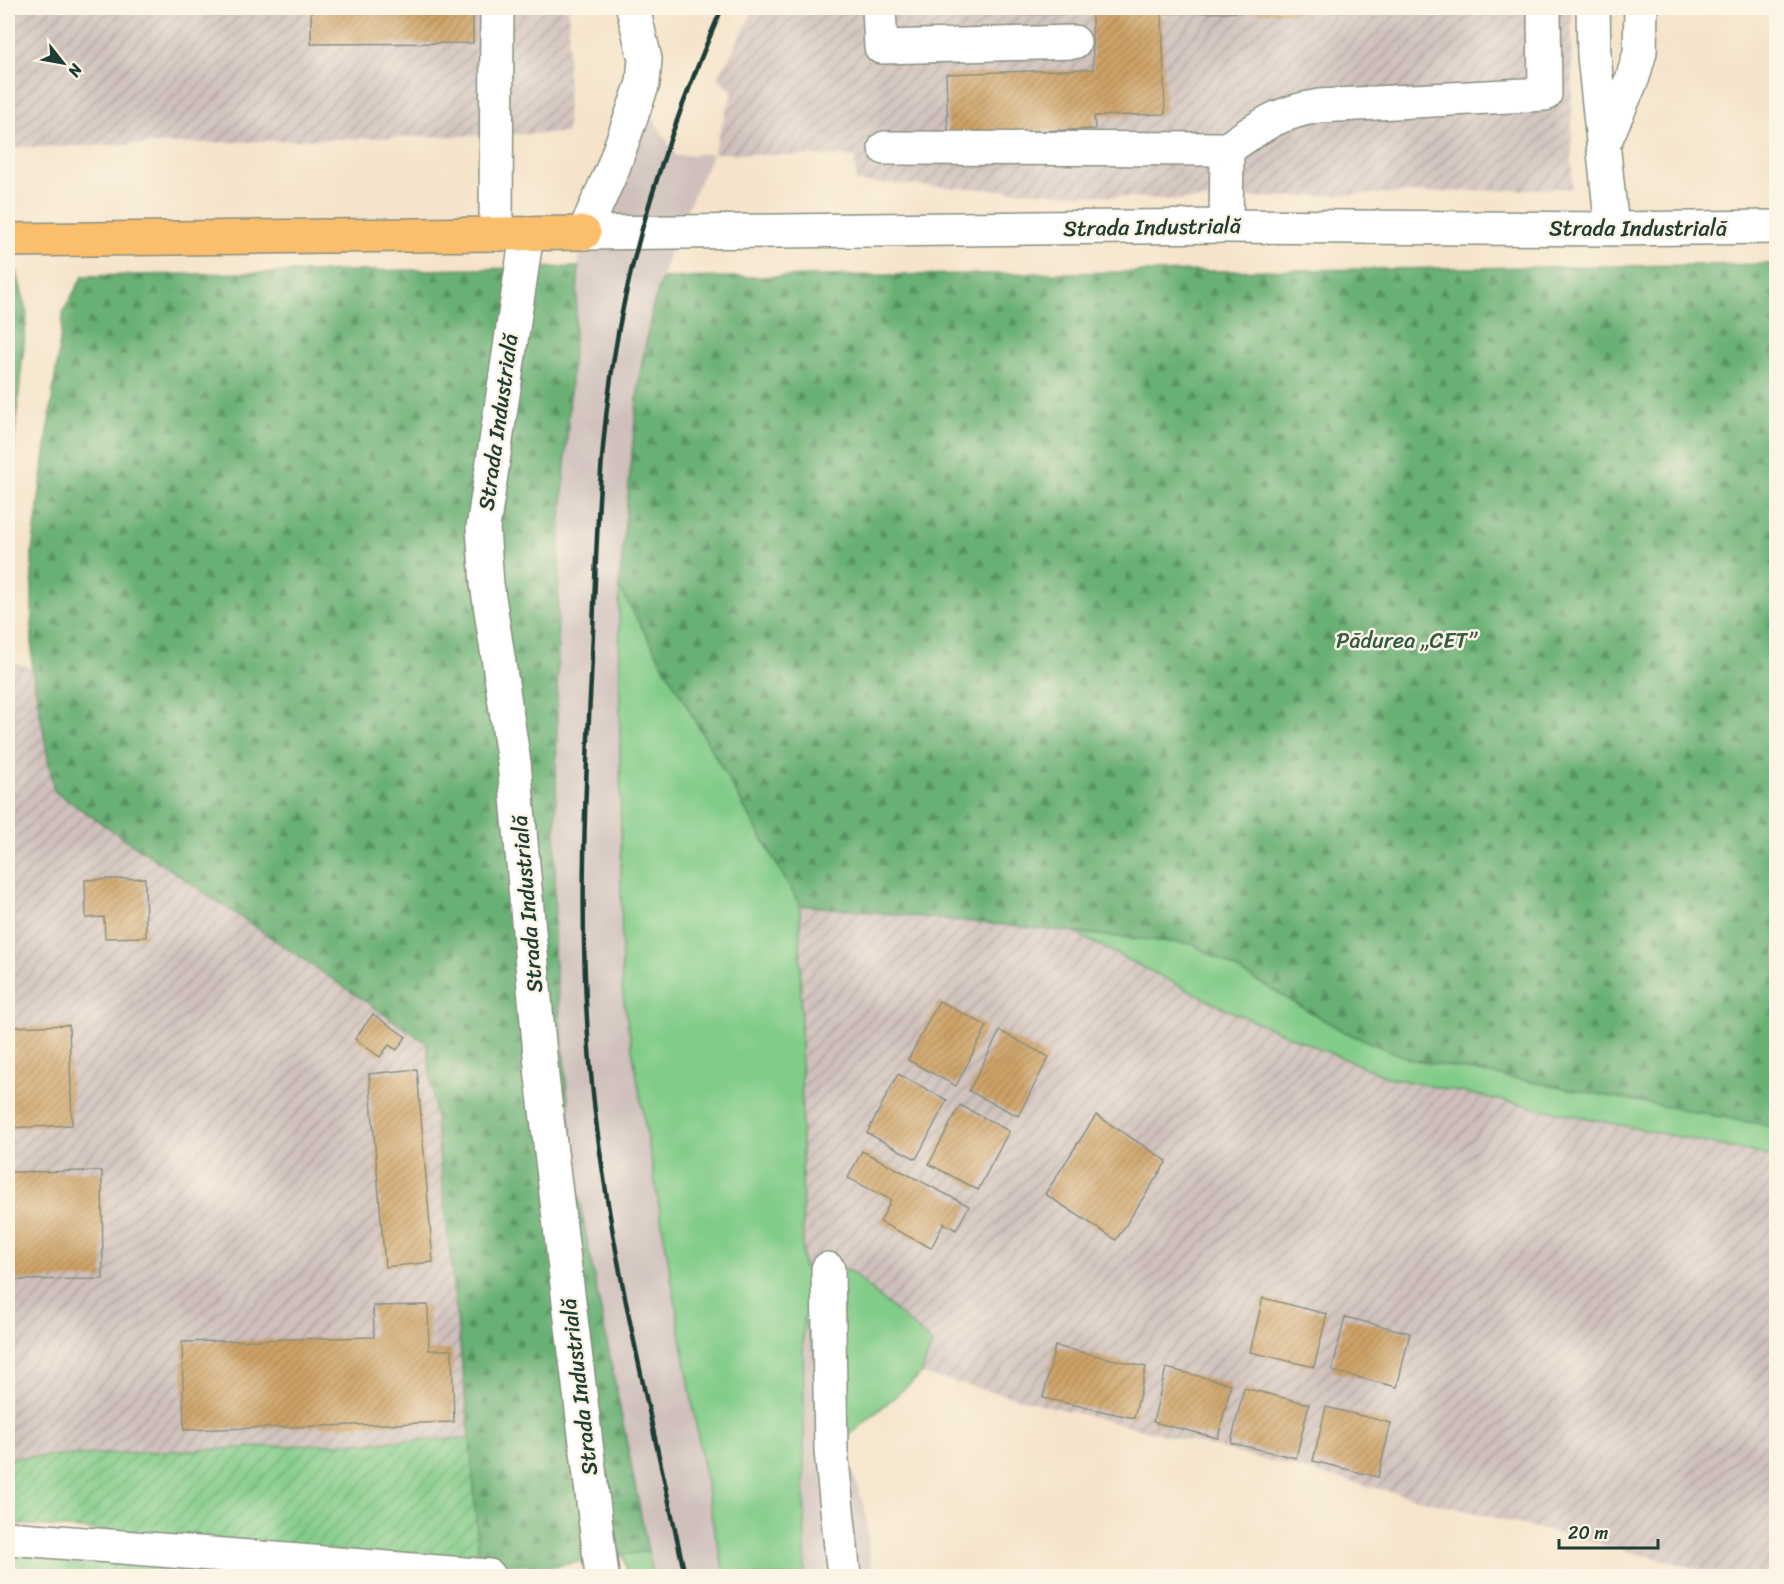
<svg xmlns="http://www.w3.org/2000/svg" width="1784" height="1584" viewBox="0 0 1784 1584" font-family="Sriracha,sans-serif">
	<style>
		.industrial { fill: url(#industrial-furrows) }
		.railway { fill: #cfc0bb }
		.grass { fill: #82cc89; stroke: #50845e; stroke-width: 1.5 }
		.forest { fill: url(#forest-firs); stroke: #447654; stroke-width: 1.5 }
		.garden { fill: url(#garden-furrows); stroke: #50845e; stroke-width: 1.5 }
		.building { fill: url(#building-hatch) }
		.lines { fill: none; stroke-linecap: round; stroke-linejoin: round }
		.minor-casing { stroke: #8a9080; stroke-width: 36 }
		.major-casing { stroke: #8a9080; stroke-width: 36 }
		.minor { stroke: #fff; stroke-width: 33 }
		.major { stroke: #fabe6d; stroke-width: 33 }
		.rail { stroke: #1f3d34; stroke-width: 4.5 }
		.labels { text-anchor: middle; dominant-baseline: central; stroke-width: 5; stroke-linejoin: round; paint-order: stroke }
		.street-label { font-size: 22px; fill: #1f3d34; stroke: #fcf5e5 }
		.park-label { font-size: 22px; fill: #335a45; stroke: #fcf5e5 }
	</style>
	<defs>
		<pattern id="industrial-furrows" width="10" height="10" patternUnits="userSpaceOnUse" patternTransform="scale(1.5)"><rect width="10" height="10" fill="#cfc0bb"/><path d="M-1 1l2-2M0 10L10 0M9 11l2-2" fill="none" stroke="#a79d99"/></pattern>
		<pattern id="forest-firs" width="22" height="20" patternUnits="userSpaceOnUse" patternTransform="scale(1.5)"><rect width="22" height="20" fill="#69b075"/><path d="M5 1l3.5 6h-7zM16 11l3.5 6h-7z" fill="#569061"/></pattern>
		<pattern id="garden-furrows" width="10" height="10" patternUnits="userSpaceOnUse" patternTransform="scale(1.5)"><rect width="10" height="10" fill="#82cc89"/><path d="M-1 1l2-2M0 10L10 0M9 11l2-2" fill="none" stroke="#6aa771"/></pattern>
		<pattern id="building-hatch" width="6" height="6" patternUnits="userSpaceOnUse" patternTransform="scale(1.5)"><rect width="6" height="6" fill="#cfa368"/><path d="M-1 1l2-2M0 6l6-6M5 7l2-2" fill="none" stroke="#a78656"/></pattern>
	</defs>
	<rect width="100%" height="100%" fill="#fcf5e5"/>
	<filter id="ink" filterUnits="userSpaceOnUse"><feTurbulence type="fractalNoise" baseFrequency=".0167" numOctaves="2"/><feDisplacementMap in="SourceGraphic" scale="12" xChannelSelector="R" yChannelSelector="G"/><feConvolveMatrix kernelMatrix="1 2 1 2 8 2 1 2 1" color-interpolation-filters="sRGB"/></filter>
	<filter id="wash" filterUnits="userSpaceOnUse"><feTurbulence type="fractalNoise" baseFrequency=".008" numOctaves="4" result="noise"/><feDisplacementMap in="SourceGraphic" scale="24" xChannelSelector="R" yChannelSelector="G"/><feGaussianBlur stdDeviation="1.35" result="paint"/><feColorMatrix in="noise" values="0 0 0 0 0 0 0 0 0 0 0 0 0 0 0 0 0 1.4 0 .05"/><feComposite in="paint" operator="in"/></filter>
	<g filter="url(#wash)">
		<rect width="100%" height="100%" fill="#f5e4cb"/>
		<!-- industrial -->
		<path class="industrial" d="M8 8H569L567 133 8 148Z
			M755 8H1572V188L1179 200 856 182 855 157 713 153 733 91 718 78Z
			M8 661 32 668 55 791 427 1043 470 1438 8 1458Z
			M800 905 1075 933 1230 1011 1387 1077 1776 1157V1576H1727L921 1374 931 1342 850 1271 803 1268Z"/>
		<!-- railway -->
		<path class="railway" d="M642 100 676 156 713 153 675 235 652 310 639 380 619 587 622 989 713 1524 725 1576H652L576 1184 554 954 559 551 580 245Z
			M803 1314 866 1513 871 1576H805Z"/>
		<!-- grass -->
		<path class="grass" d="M619 587 800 905 803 1267 850 1271 932 1343 921 1374 843 1441 803 1317 805 1576H725L713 1524 622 989Z
			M1075 933 1194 944 1345 1032 1409 1059 1776 1127V1157L1387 1077 1230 1011Z
			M648 1551 652 1576H628L623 1555Z"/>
		<!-- forest -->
		<path class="forest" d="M1776 264V1127L1409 1059 1345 1032 1193 944 800 905 619 587 639 380 652 310 662 278Z
			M579 267 559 551 554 954 576 1184 648 1551 549 1567 479 1562 470 1438 427 1043 54 791 32 668V552L64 310 83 276Z
			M8 272H17L27 314 8 502Z"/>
		<!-- garden -->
		<path class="garden" d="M470 1438 479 1562 8 1523V1458Z
			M8 1551 303 1576H8Z"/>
		<g id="blocks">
			<!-- building -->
			<path class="building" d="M311 8H473V43L311 44Z
				M968 8H1504V10L1162 13 1165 114 1094 116 1095 129 948 134 946 74 1093 69 1092 15 1128 14H968Z
				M145 878 146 937 105 938 104 917 86 918 85 880Z
				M939 1001 987 1026 956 1086 908 1060Z
				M373 1014 406 1037 397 1050 389 1045 380 1057 355 1039Z
				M69 1025 72 1125 8 1128V1027Z
				M1000 1031 1049 1057 1018 1116 969 1091Z
				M417 1069 433 1262 385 1267 369 1074Z
				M898 1074 947 1100 916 1159 867 1133Z
				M960 1105 1009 1131 978 1190 929 1164Z
				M1096 1115 1167 1161 1116 1240 1045 1194Z
				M862 1151 969 1206 956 1230 944 1223 931 1248 880 1222 891 1200 848 1178Z
				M102 1171 103 1279 8 1280V1172Z
				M1263 1298 1327 1314 1314 1367 1250 1352Z
				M428 1305 429 1350H452L454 1422 184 1430 182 1342 374 1337 373 1306Z
				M1345 1317 1410 1333 1397 1387 1332 1371Z
				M1055 1346 1146 1367 1134 1418 1043 1398Z
				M1166 1368 1231 1384 1218 1438 1153 1422Z
				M1244 1388 1309 1404 1296 1458 1231 1443Z
				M1326 1407 1391 1423 1378 1477 1313 1461Z"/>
		</g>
	</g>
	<g filter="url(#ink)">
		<use href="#blocks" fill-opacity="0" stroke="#8a9080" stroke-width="1.5"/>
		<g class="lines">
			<defs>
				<path id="minor" d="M633 8 645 59 643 83 613 168 584 233 1226 226 1612 229 1776 227
					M879 8 881 47 1074 42
					M1593 8 1594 56 1612 229
					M1604 143 1633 77 1640 52 1641 8
					M885 148 1227 149
					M1226 226 1227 149C1262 125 1277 113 1319 106L1545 94 1544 8
					M496 234 497 8
					M527 234 483 528 487 584 514 763 542 1077 602 1576
					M828 1269 831 1451 844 1576
					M8 1538 489 1576"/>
				<path id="major" d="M8 240 584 233"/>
			</defs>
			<!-- minor casing -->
			<use href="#minor" class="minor-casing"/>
			<!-- major casing -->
			<use href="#major" class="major-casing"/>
			<!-- minor -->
			<use href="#minor" class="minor"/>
			<!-- major -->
			<use href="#major" class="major"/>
			<!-- rail -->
			<path class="rail" d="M685 1576C653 1423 613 1268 595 1112 578 968 583 824 591 679 596 570 597 459 615 351 634 232 674 118 722 8"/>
		</g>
	</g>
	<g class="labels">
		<!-- street labels -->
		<g class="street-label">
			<text transform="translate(1152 227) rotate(-1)">Strada Industrială</text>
			<text x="1638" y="228">Strada Industrială</text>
			<text transform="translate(498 422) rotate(-82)">Strada Industrială</text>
			<text transform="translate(527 904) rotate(-95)">Strada Industrială</text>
			<text transform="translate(579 1387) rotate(-97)">Strada Industrială</text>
		</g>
		<!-- park labels -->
		<g class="park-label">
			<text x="1406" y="640">Pădurea „CET”</text>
		</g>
	</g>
	<!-- margin -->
	<rect width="1784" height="1584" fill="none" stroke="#fcf5e5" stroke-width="30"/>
	<!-- north arrow -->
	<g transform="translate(63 63) rotate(121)" stroke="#fcf5e5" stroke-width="4.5" paint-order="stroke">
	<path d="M0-4.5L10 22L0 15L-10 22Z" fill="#1f3d34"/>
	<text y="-9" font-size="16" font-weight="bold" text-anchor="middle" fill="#1f3d34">N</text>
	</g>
	<!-- scale -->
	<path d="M1559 1539v9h99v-9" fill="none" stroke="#1f3d34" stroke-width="3"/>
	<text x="1568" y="1539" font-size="18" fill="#1f3d34" stroke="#fcf5e5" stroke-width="4.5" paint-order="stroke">20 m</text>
</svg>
